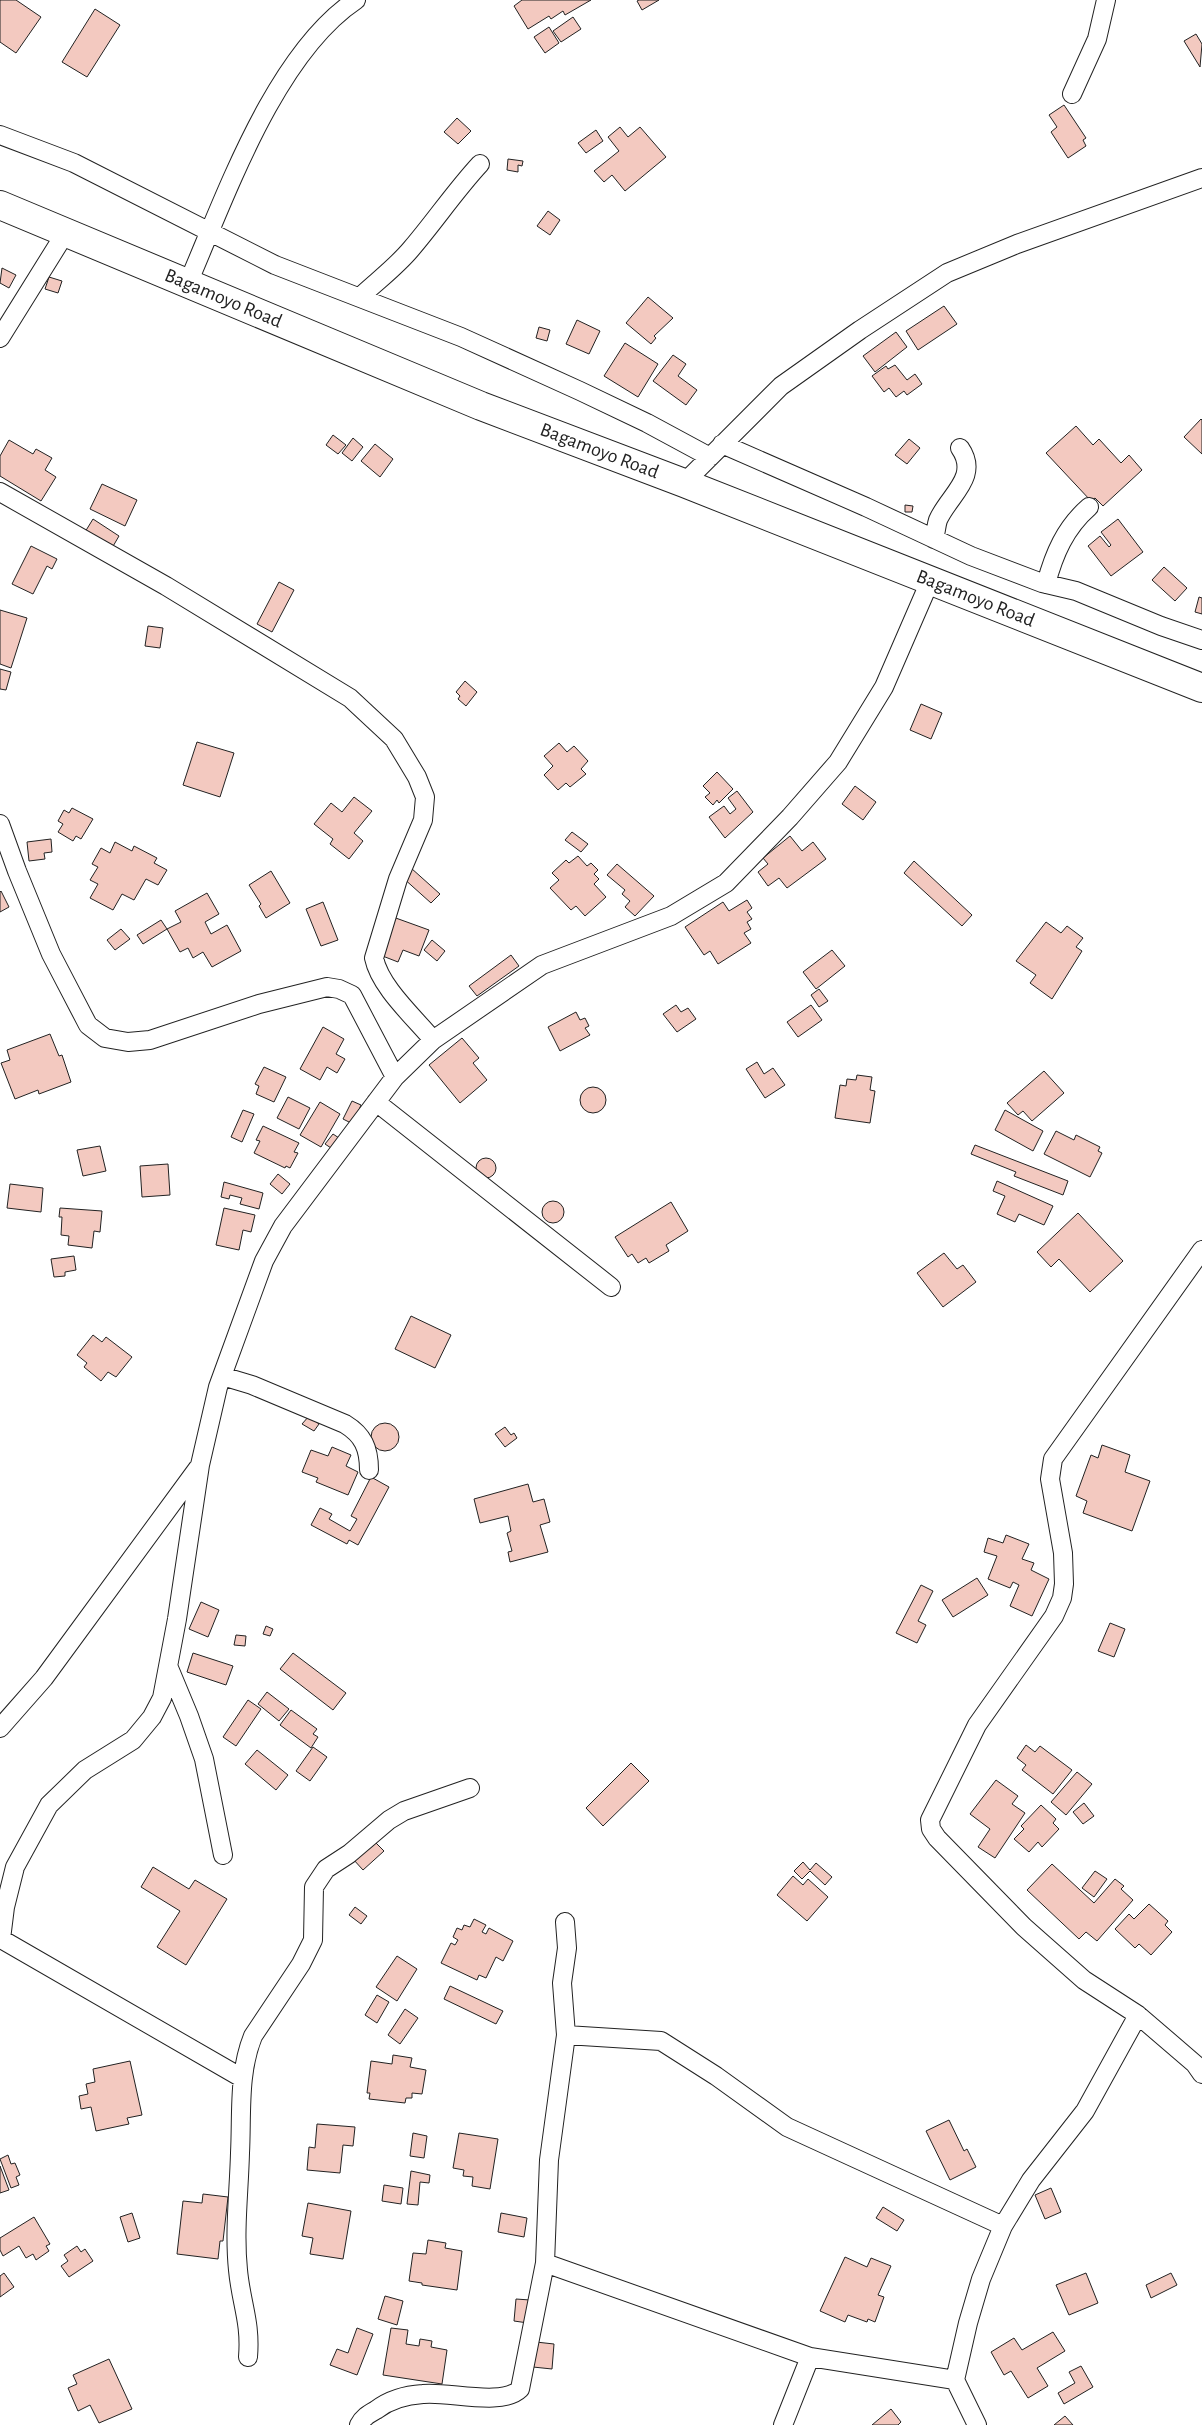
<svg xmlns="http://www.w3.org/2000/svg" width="1202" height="2425" viewBox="0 0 1202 2425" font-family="'Alegreya Sans',sans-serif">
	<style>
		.building { fill: #f3c9c0; stroke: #222 }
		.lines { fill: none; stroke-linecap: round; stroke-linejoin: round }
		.street-casing { stroke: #222; stroke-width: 20 }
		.highway-casing { stroke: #222; stroke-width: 30 }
		.street { stroke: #fff; stroke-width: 18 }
		.highway { stroke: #fff; stroke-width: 28 }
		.labels { text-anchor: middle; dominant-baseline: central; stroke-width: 4; stroke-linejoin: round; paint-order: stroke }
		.street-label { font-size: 20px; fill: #222; stroke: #fff }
	</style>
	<rect width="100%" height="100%" fill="#fff"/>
	<!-- building -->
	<path class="building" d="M0 0H16L41 17 16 53 0 42Z
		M522 0H591L565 15 563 11 551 19 549 16 528 29 514 6Z
		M639 0H659L642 10 637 1Z
		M95 9 120 25 87 77 62 62Z
		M573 17 581 29 561 42 553 31Z
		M549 27 559 43 545 53 534 37Z
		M1196 34 1202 44 1200 67 1184 41Z
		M1064 105 1086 138 1083 140 1086 146 1068 158 1051 132 1057 127 1049 115Z
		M457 118 471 131 458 144 444 132Z
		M620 127 628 137 640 127 666 157 625 191 612 175 604 182 594 171 619 151 608 137Z
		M596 130 603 141 586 153 578 143Z
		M508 159 523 161 522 166 518 165V172L507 170Z
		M548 211 560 220 550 235 537 226Z
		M2 268 16 275 9 288 0 283Z
		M49 277 62 281 58 293 45 289Z
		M648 297 673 318 654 336 656 338 651 344 626 323Z
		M944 306 957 324 918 350 906 331Z
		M577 320 600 331 589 354 566 344Z
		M539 327 550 330 547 341 536 338Z
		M896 332 907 347 875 372 863 356Z
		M625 343 658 364 638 397 604 376Z
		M673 355 686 364 678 376 697 390 686 405 653 381Z
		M895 365 907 380 915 374 922 384 907 395 904 391 896 397 889 388 884 392 872 376 886 366 888 369Z
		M1201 419 1202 420V454L1184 437Z
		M1076 426 1093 445 1099 439 1121 463 1129 455 1142 470 1103 506 1095 498 1091 501 1046 453Z
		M333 435 346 445 338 454 326 445Z
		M353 438 363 447 352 461 342 453Z
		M909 439 920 448 907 464 895 455Z
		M9 440 33 454 36 449 52 458 45 470 56 477 41 501 0 476V456Z
		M375 444 393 459 380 477 361 461Z
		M102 484 137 500 125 526 90 509Z
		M905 505 913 506 912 512H905Z
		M93 519 119 536 112 548 85 532Z
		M1118 519 1143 552 1111 576 1088 546 1100 536 1109 547 1111 545 1101 532Z
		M31 546 57 559 52 569 47 566 33 594 12 584Z
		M1164 567 1187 588 1175 601 1152 580Z
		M279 582 294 590 272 632 257 624Z
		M1199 597 1202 598V614L1195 612Z
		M0 610 27 618 11 668 0 664Z
		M148 626 163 628 160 648 145 646Z
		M0 669 11 672 6 690 0 689Z
		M465 681 477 692 466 706 458 699 460 696 456 692Z
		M921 704 942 713 931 739 910 730Z
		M197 742 234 753 220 797 183 785Z
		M559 743 567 752 574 746 588 761 581 769 586 774 570 787 566 783 558 790 544 775 553 766 544 756Z
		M717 772 733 789 719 803 717 800 713 805 705 797 710 793 703 786Z
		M855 786 876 802 863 820 842 804Z
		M737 791 753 812 725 838 709 817 724 806 730 814 736 809 728 798Z
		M354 797 372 811 354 833 363 841 349 859 330 844 333 839 314 824 331 803 342 812Z
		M72 808 93 819 81 839 76 836 73 841 58 832 63 824 58 821 64 810 69 813Z
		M572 832 588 844 581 852 565 840Z
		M790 836 802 851 813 842 826 859 787 888 779 878 768 886 758 872 768 864 763 858Z
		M51 839 52 852 44 853 45 859 29 861 27 842Z
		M115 842 132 851 134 846 157 858 154 863 167 870 158 885 146 879 134 900 122 894 113 910 90 898 98 884 90 880 98 867 92 864 101 848 110 853Z
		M578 856 587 866 591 863 598 870 594 874 599 879 594 884 606 897 585 916 576 906 571 910 550 888 559 880 552 873 566 860 569 863Z
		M914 861 972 915 962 926 904 873Z
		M617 864 654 896 635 916 625 907 630 901 622 894 625 890 607 875Z
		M411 868 440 894 431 903 402 877Z
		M271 871 290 903 266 918 259 906 261 904 249 885Z
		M1 891 9 907 0 912V892Z
		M207 893 219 914 205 922 211 934 227 925 241 951 212 967 203 952 193 958 188 948 180 952 167 929 181 922 175 911Z
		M747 900 752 908 747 912 752 919 747 922 751 929 744 933 751 943 718 964 710 951 704 955 685 927 723 902 729 911Z
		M323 902 338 940 321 946 306 909Z
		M393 917 429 930 419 956 403 950 398 962 380 955Z
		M161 920 167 929 143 944 137 935Z
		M1046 922 1061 933 1067 926 1083 938 1076 947 1082 951 1052 999 1030 983 1036 975 1016 961Z
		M121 929 130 939 115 950 107 940Z
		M432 940 445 951 437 961 424 950Z
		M832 950 845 966 816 989 803 972Z
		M511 955 519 966 477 996 469 986Z
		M819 989 828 1001 819 1007 811 995Z
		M676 1005 681 1012 688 1008 696 1019 677 1032 663 1014Z
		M811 1005 822 1020 798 1037 787 1022Z
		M576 1012 580 1020 585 1018 589 1026 585 1028 590 1035 560 1051 548 1027Z
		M323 1027 344 1039 336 1054 345 1059 337 1073 327 1067 320 1080 300 1069Z
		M50 1034 59 1056 62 1055 71 1082 39 1094 38 1090 15 1099 1 1063 10 1060 7 1050Z
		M462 1038 479 1058 473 1063 487 1080 460 1103 429 1065Z
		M757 1062 764 1074 773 1068 785 1085 765 1098 746 1069Z
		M264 1067 286 1077 274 1102 256 1094 259 1086 255 1084Z
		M1044 1071 1064 1093 1032 1121 1023 1111 1018 1115 1007 1103Z
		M857 1075 872 1077 870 1090 875 1091 870 1123 835 1118 840 1085 846 1086 847 1079 856 1080Z
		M580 1100a13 13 0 1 1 26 0a13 13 0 1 1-26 0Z
		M288 1097 310 1108 299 1129 277 1118Z
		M352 1101 361 1105 353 1124 343 1119Z
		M320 1102 340 1114 321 1147 300 1135Z
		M243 1110 254 1114 242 1142 231 1137Z
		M1005 1110 1043 1131 1033 1151 995 1130Z
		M263 1126 299 1143 294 1152 298 1153 290 1168 286 1166 285 1168 254 1153 260 1141 256 1140Z
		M1056 1131 1074 1140 1076 1135 1100 1147 1098 1151 1102 1153 1090 1177 1044 1154Z
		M333 1134 339 1138 331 1148 325 1144Z
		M975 1145 1068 1181 1063 1195 1014 1176 1016 1172 971 1154Z
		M100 1146 106 1171 83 1176 77 1150Z
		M476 1168a10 10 0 1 1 20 0a10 10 0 1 1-20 0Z
		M168 1164 170 1195 142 1197 140 1166Z
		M278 1174 290 1184 282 1194 270 1184Z
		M997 1181 1053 1206 1044 1225 1019 1214 1015 1222 997 1214 1005 1196 993 1191Z
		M224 1182 263 1193 259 1209 240 1204 242 1198 230 1195 229 1199 221 1197Z
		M10 1184 43 1188 41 1212 7 1208Z
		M542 1212a11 11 0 1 1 22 0a11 11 0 1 1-22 0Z
		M671 1202 688 1231 666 1245 669 1251 649 1263 646 1258 638 1263 632 1254 628 1257 615 1237Z
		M60 1208 102 1211 100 1232 94 1231 92 1248 68 1245 69 1236 61 1235 62 1217H59Z
		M224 1208 255 1215 251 1232 243 1230 239 1250 216 1245Z
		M1078 1213 1123 1261 1090 1292 1059 1259 1051 1267 1037 1252Z
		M944 1253 957 1269 963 1265 976 1282 943 1307 917 1273Z
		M74 1256 76 1270 65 1272V1276L54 1277 51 1259Z
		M411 1316 451 1335 435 1368 395 1349Z
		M93 1335 102 1342 106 1337 132 1357 116 1377 108 1372 101 1381 84 1367 87 1363 77 1355Z
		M309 1416 319 1424 314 1431 302 1424Z
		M371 1437a14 14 0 1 1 28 0a14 14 0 1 1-28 0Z
		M505 1427 511 1435 514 1433 517 1438 505 1447 495 1434Z
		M1102 1445 1130 1455 1125 1472 1150 1481 1132 1531 1083 1513 1087 1501 1076 1496 1091 1455 1098 1458Z
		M332 1447 351 1455 346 1466 358 1472 348 1495 316 1482 318 1478 302 1472 311 1450 328 1456Z
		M371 1477 389 1487 358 1545 349 1540 347 1544 311 1525 320 1508 332 1514 329 1519 350 1531 357 1519 351 1516Z
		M528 1484 533 1502 544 1499 550 1522 540 1525 548 1552 510 1562 508 1552 512 1551 507 1533 511 1531 508 1516 480 1523 474 1499Z
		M1006 1535 1029 1544 1022 1559 1034 1563 1031 1570 1049 1579 1032 1616 1010 1606 1019 1585 1013 1582 1010 1588 988 1579 997 1556 984 1552 988 1538 1003 1543Z
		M977 1578 988 1595 953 1617 942 1600Z
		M921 1585 933 1591 918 1621 926 1625 917 1643 896 1633Z
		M201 1602 219 1610 208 1637 189 1629Z
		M1110 1623 1125 1629 1114 1657 1098 1651Z
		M266 1626 273 1629 270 1636 263 1634Z
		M236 1635 246 1636 245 1646 234 1645Z
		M193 1653 233 1666 226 1685 187 1672Z
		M293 1653 346 1693 333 1710 280 1669Z
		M267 1692 289 1709 279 1721 258 1704Z
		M248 1700 261 1709 236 1746 223 1737Z
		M291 1710 317 1729 313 1734 318 1737 311 1748 280 1725Z
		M1026 1745 1035 1752 1040 1746 1072 1770 1053 1794 1022 1770 1026 1765 1017 1758Z
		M313 1747 327 1757 310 1781 296 1771Z
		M257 1750 288 1775 276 1790 245 1764Z
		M631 1763 649 1781 603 1826 586 1808Z
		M1077 1772 1092 1784 1066 1815 1051 1802Z
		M996 1780 1018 1796 1012 1804 1025 1813 995 1858 978 1847 990 1829 970 1814Z
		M1084 1803 1094 1816 1083 1824 1073 1812Z
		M1041 1805 1056 1819 1053 1823 1059 1829 1042 1847 1038 1842 1029 1852 1014 1839 1024 1829 1021 1826Z
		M374 1841 384 1851 363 1870 353 1859Z
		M803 1862 810 1870 816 1863 832 1877 825 1885 810 1871 802 1879 794 1871Z
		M1052 1864 1094 1903 1115 1879 1124 1886 1121 1889 1133 1900 1097 1941 1086 1932 1079 1939 1027 1890Z
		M153 1867 189 1889 195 1880 227 1899 186 1965 157 1947 180 1911 141 1887Z
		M1095 1871 1107 1879 1094 1897 1082 1888Z
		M793 1876 803 1885 808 1879 828 1897 807 1921 777 1895Z
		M1149 1904 1168 1921 1165 1925 1172 1932 1151 1955 1139 1944 1135 1948 1115 1929 1129 1914 1134 1919Z
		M355 1907 367 1916 361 1924 349 1915Z
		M474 1919 486 1925 482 1932 486 1934 489 1928 513 1941 503 1961 496 1957 486 1978 479 1975 477 1980 441 1963 451 1943 455 1945 458 1940 453 1937 457 1928 462 1930 464 1925 470 1927Z
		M397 1956 417 1969 397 2001 376 1987Z
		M450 1986 503 2011 496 2024 444 1999Z
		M377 1995 389 2002 377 2023 365 2015Z
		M405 2009 418 2018 400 2044 388 2035Z
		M393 2055 412 2058 410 2067 426 2070 422 2094 412 2093V2098H406L405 2103 369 2099 370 2093H367L371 2061 392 2064Z
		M130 2061 142 2115 127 2118 129 2124 96 2131 91 2107 81 2109 79 2096 88 2094 86 2084 95 2082 93 2069Z
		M949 2120 964 2151 967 2149 976 2167 950 2180 926 2131Z
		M317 2124 355 2127 353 2146 343 2145 340 2173 307 2170 309 2147 315 2148Z
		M413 2133 427 2136 424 2158 410 2156Z
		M459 2133 498 2139 490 2189 472 2186 473 2177 463 2176 464 2170 453 2168Z
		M8 2155 11 2164 15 2163 20 2175 16 2177 19 2185 11 2188 0 2159Z
		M0 2166 9 2190 0 2193Z
		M411 2171 430 2175 429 2183 420 2182 418 2205 407 2204Z
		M384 2185 403 2188 401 2204 382 2201Z
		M1051 2188 1061 2212 1045 2219 1035 2195Z
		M203 2194 228 2197 223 2241H220L218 2259 177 2254 183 2201 202 2203Z
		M308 2203 351 2211 343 2259 310 2254 313 2238 302 2236Z
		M883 2207 904 2220 897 2231 876 2218Z
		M132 2213 140 2238 128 2242 120 2217Z
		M501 2213 527 2218 524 2237 498 2232Z
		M34 2217 50 2244 46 2246 49 2251 36 2260 33 2254 26 2258 19 2246 3 2256 0 2250V2238Z
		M428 2240 446 2243 445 2248 462 2251 457 2290 422 2285V2283L409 2281 413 2253 426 2254Z
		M77 2246 81 2252 85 2249 93 2261 69 2277 61 2266 68 2261 64 2255Z
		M845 2257 867 2267 871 2258 891 2266 878 2295 884 2297 875 2322 868 2319 867 2322 848 2315 845 2322 820 2311Z
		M4 2273 14 2287 0 2297V2276Z
		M1086 2273 1098 2303 1069 2315 1056 2285Z
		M1171 2273 1177 2285 1151 2298 1146 2285Z
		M385 2296 403 2301 397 2325 378 2319Z
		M516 2299 530 2300 528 2323 514 2321Z
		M357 2328 373 2334 357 2375 330 2365 337 2349 348 2353Z
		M391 2328 408 2330 406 2344 419 2346 420 2339 432 2341 431 2347 447 2350 442 2384 383 2375Z
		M1053 2332 1065 2351 1037 2368 1048 2386 1028 2398 1011 2371 1004 2375 991 2352 1014 2338 1022 2350Z
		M536 2342 554 2344 552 2369 533 2367Z
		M109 2359 132 2409 99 2423 90 2405 78 2411 68 2388 77 2384 73 2375Z
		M1081 2366 1093 2387 1064 2404 1058 2393 1075 2383 1069 2372Z
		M891 2409 901 2422 898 2425H872Z
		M1065 2416 1073 2425H1054Z"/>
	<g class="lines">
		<defs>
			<path id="street" d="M1072 94 1097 39 1106 0
				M0 135 74 163 275 265 461 337 580 391 647 423 710 457
				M188 283C226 195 275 54 356 0
				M360 297C377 281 396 267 411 249 435 221 455 191 480 164
				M0 338 66 232
				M722 444 866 507 971 556 1042 583 1076 591 1161 626 1202 640
				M684 483 781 386 860 330 947 273 1017 244 1202 178
				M0 492 166 586 350 698 394 739 417 777 425 797 423 820 398 879 374 958C380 987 414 1017 433 1040
				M934 539C936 533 936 526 938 520 949 495 980 477 960 448
				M1046 584C1054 554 1065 528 1089 507
				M0 824 17 871 51 954 88 1025 105 1038 128 1042 150 1040 259 1004 327 987 339 989 352 995 395 1077
				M376 1102 611 1287
				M1202 1250 1053 1459 1050 1479 1063 1553 1064 1584 1062 1598 1054 1616 977 1725 930 1820 931 1829 937 1838 1024 1927 1084 1980 1138 2015 1195 2064 1202 2074
				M222 1376 252 1385 345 1424C363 1435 369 1448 369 1470
				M169 1668 189 1716 204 1759 223 1855
				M0 1728 44 1678 198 1468
				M566 2035 661 2041 716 2076 787 2127 1003 2226
				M242 2078 1 1939 5 1907 15 1867 49 1805 85 1770 133 1740 152 1717 162 1698 177 1619 200 1465 218 1387 264 1261 283 1226 395 1077 433 1040 542 965 671 916 726 883 790 817 838 762 884 687 930 581
				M545 2263 810 2357 783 2425
				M248 2357C251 2322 241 2303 238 2270 234 2231 239 2192 240 2153 242 2114 238 2073 253 2036L301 1964 313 1940 314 1887 326 1869 349 1854 389 1820 404 1811 470 1788
				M810 2357 955 2380
				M359 2425C363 2417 369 2414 376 2410 389 2400 406 2395 423 2394 448 2391 502 2407 520 2389L545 2263 549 2160 566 2035 562 1983 567 1948 565 1922
				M977 2425 955 2380 968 2323 981 2279 1003 2226 1031 2180 1085 2111 1138 2015"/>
			<g id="highway">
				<path id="s1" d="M0 205 481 406 684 483 1202 688"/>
			</g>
		</defs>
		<!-- street casing -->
		<use href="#street" class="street-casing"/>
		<!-- highway casing -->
		<use href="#highway" class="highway-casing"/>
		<!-- street -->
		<use href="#street" class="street"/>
		<!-- highway -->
		<use href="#highway" class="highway"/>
	</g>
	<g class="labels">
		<!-- street labels -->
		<g class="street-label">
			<text stroke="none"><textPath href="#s1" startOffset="242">Bagamoyo Road</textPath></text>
			<text stroke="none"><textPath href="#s1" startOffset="648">Bagamoyo Road</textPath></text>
			<text stroke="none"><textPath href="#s1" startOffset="1052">Bagamoyo Road</textPath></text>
		</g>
	</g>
</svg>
